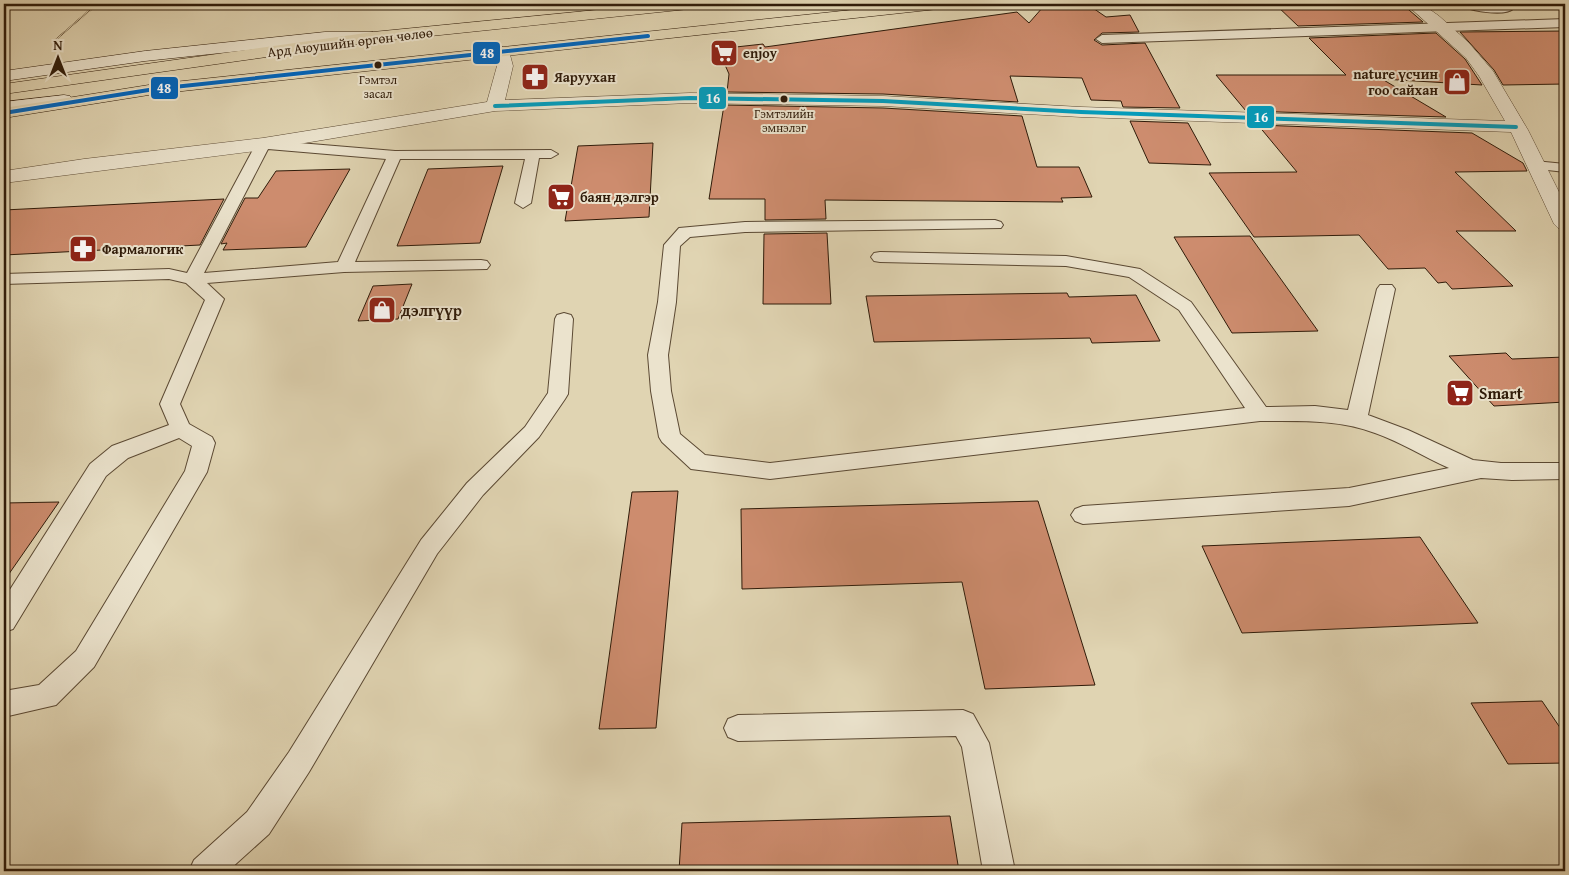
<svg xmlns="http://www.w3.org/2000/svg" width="1569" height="875" viewBox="0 0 1569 875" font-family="'Gentium Book Plus',serif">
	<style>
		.building { fill: #cd8c6e; stroke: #2f1b09 }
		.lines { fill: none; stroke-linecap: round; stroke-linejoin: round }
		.lane-casing { stroke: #5b4933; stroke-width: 2 }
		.street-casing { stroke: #5b4933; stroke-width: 1 }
		.secondary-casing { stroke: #2f1b09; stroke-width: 1 }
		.primary-casing { stroke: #2f1b09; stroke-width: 1 }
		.path { stroke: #2f1b09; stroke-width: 2; stroke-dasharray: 0.5 1; stroke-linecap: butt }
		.lane { fill: #ebe3cd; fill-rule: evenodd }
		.street { fill: #ebe3cd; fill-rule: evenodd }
		.secondary { fill: #ebe3cd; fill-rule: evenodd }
		.primary { fill: #e0d4b2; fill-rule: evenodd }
		.bus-1-casing { stroke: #ebe3cd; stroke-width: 6 }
		.bus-2-casing { stroke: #ebe3cd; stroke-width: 6 }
		.bus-1 { stroke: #059bba; stroke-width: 4 }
		.bus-2 { stroke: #0065bd; stroke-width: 4 }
		.bus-dot { fill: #2f1b09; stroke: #ebe3cd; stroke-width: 2 }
		.labels { text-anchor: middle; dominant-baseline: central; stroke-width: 4; stroke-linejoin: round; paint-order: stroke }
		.far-bus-label { font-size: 12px; fill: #2f1b09; stroke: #ebe3cd }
		.far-street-label { font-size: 14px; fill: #2f1b09; stroke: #ebe3cd }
		.far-poi-label { font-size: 14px; font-weight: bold; fill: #2f1b09; stroke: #ebe3cd; text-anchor: start }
		.poi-label { font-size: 16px; font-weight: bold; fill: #2f1b09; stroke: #ebe3cd; text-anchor: start }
		.line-badge { stroke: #ebe3cd; stroke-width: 2 }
		.badge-label { font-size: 14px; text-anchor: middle; font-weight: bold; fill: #fff }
	</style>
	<rect width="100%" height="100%" fill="#e0d4b2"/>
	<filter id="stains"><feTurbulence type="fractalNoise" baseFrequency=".004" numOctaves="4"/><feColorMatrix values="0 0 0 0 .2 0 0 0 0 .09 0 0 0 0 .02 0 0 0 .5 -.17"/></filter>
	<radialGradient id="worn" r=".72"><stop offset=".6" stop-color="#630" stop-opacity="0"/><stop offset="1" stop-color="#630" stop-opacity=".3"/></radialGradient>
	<!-- building -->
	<path class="building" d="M1068 4H1087L1106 17 1130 15 1139 32 1102 33 1094 40 1102 45 1145 43 1180 108 1123 107 1121 101 1091 100 1082 78 1010 76 1018 102 883 94 727 92 729 74 718 49 763 44 765 47 1017 12 1029 23 1043 7Z
		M1275 4H1402L1423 22 1298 26Z
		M1565 31V84L1503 85 1494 70 1460 32Z
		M1436 33 1465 59 1482 85 1382 79 1446 117 1246 111 1216 75H1346L1309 38Z
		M724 105 883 108 1022 116 1037 167H1079L1092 197 1061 198 1063 202 825 200 826 219 765 220V199H709Z
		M1130 121 1188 123 1211 165 1149 163Z
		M1258 125 1472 133 1523 163 1527 171 1455 172 1516 231H1456L1513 286 1452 289 1446 282 1438 283 1425 268 1388 269 1359 235 1254 237 1209 173 1297 172Z
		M653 143 649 217 565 221 578 146Z
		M503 166 480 243 397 246 428 169Z
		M350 169 306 247 223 250 227 243 221 244 245 198H258L276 171Z
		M224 199 200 245 4 255V210Z
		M827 233 831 304H763L764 234Z
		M1250 236 1318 331 1232 333 1174 237Z
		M412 284 398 319 358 321 373 286Z
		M1067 293 1069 297 1136 295 1160 341 1092 343 1090 338 874 342 866 296Z
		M1506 353 1512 359 1565 357V402L1494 406 1449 356Z
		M678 491 656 728 599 729 632 492Z
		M1038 501 1095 685 985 689 962 582 742 589 741 509Z
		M59 502 4 581V503Z
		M1420 537 1478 623 1242 633 1202 546Z
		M1542 701 1565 735V763L1508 764 1471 703Z
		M950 816 959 871H679L682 823Z"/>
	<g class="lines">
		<defs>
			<path id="lane" d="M1461 4 1507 6 1513 9C1505 16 1469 12 1461 4Z
				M1565 19V27L1102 43 1096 39 1102 35Z
				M263 140 395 151 551 150 558 154 551 158H539L531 203 523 208 515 203 525 159H400L355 262 481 260 487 261 490 265 487 269 344 272 207 283 224 299 180 404 189 424 212 437 215 443 207 472 94 667 56 705 4 717V691L39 685 76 651 185 471 192 446 179 438 128 458 106 476 13 629 4 632V599L90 464 112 446 169 425 160 404 205 300 186 283 169 279 4 284V274L169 269 187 273 256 144ZM268 149 386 159 338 262 204 273Z
				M1535 161 1565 164V172L1530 168 1528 165Z
				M995 220 1001 222 1003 225 1001 228 745 232 690 237 680 246 676 302 668 355 671 391 680 434 705 455 770 463 1245 408 1179 310 1129 277 1066 266 880 262 874 261 871 257 874 253 880 252 1066 256 1140 269 1191 302 1266 407 1315 406 1348 410 1377 289 1380 285H1392L1395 289 1368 415 1408 430 1473 460 1501 463H1565V479L1512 480 1481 478 1349 506 1083 524 1075 521 1071 515 1075 509 1083 506 1349 488 1449 468C1424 457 1401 442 1375 433 1339 419 1298 421 1260 421L770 479 691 469 662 442 659 437 651 391 648 355 658 302 664 245 679 228 745 222Z
				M564 313 571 315 573 319 568 394 565 399 539 437 483 495 437 554 309 772 269 834 228 871H189L194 860 247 812 289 752 421 540 467 483 525 427 548 393 555 319 557 315Z
				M963 710 973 714 989 743 1015 871H983L962 747 956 736 738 741 728 737 724 728 728 719 738 715Z"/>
			<path id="street" d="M407 4H467C462 11 411 11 407 4Z
				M1406 4H1422L1439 16 1468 42 1493 71 1528 130 1565 204V230L1558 228 1554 224 1511 132 1081 117 883 106 690 103 495 111 263 150 4 183V171L84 159 263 138 487 102 497 66 493 51 501 46 509 51 513 66 505 100 690 93 883 96 1081 107 1505 121 1479 76 1466 58Z"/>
			<path id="secondary" d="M325 32H373L381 37 373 42H325L145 61 4 81V71L145 51Z
				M64 95 70 96 73 100 70 104 4 112V102Z"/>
			<path id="primary" d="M657 4H705L698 8 373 42 4 94V84L373 32Z
				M908 4H954L947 8 155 94 4 118V108L155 84Z"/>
		</defs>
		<!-- lane casing -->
		<use href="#lane" class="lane-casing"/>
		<!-- street casing -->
		<use href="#street" class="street-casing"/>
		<!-- secondary casing -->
		<use href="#secondary" class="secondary-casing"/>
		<!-- primary casing -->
		<use href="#primary" class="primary-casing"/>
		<!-- path -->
		<path class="path" d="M974 9 1017 4
			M53 42 97 4"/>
		<!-- lane -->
		<use href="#lane" class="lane"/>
		<!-- street -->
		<use href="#street" class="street"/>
		<!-- secondary -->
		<use href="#secondary" class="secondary"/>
		<!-- primary -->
		<use href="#primary" class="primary"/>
		<defs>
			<path id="bus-1" d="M495 106 690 98 883 101 1081 112 1516 127"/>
			<path id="bus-2" d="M4 113 155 89 648 36"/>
		</defs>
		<!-- bus-1 casing -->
		<use href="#bus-1" class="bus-1-casing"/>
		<!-- bus-2 casing -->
		<use href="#bus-2" class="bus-2-casing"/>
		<!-- bus-1 -->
		<use href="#bus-1" class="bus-1"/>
		<!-- bus-2 -->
		<use href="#bus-2" class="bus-2"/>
	</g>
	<!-- icons -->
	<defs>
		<symbol id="supermarket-square" viewBox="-11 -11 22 22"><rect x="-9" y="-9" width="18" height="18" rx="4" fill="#8f2418" stroke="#ebe3cd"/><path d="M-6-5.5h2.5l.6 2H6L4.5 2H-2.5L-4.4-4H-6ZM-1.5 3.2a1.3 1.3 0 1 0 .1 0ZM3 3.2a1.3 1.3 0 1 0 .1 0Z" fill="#fff"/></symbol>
		<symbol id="pharmacy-square" viewBox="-11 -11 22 22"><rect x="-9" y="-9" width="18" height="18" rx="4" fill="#8f2418" stroke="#ebe3cd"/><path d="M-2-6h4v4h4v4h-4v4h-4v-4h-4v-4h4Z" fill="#fff"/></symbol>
		<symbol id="shop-square" viewBox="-11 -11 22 22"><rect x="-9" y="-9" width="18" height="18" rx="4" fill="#8f2418" stroke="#ebe3cd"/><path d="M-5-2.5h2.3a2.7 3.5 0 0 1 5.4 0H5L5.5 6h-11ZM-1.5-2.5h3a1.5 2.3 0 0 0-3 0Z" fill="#fff"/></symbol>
	</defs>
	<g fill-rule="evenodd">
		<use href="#supermarket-square" x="708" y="37" width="32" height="32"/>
		<use href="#pharmacy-square" x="519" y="61" width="32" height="32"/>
		<use href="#shop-square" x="1441" y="66" width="32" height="32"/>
		<use href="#supermarket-square" x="545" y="181" width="32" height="32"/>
		<use href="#pharmacy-square" x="67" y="233" width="32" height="32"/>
		<use href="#shop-square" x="366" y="294" width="32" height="32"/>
		<use href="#supermarket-square" x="1444" y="377" width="32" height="32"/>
	</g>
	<!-- markers -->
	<g class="bus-dot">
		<circle cx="378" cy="65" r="4.5"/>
		<circle cx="784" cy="99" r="4.5"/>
	</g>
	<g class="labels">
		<!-- far-bus labels -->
		<g class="far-bus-label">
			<text x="378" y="79">Гэмтэл<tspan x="378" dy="14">засал</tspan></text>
			<text x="784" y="113">Гэмтэлийн<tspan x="784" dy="14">эмнэлэг</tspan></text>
		</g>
		<!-- far-street labels -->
		<g class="far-street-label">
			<text transform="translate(350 42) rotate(-7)">Ард Аюушийн өргөн чөлөө</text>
		</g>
		<!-- far-poi labels -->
		<g class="far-poi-label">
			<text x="743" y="53">enjoy</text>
			<text x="1438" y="74" text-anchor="end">nature үсчин<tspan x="1438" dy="16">гоо сайхан</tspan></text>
			<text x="554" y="77">Яаруухан</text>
			<text x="580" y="197">баян дэлгэр</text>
			<text x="102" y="249">Фармалогик</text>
		</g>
		<!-- poi labels -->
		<g class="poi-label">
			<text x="401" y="310">дэлгүүр</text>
			<text x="1479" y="393">Smart</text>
		</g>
	</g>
	<g class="line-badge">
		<rect x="472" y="41" width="29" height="24" rx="5" fill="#0065bd"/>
		<rect x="150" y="76" width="29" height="24" rx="5" fill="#0065bd"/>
		<rect x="698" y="86" width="29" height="24" rx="5" fill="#059bba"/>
		<rect x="1246" y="105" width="29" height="24" rx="5" fill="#059bba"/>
	</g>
	<g class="badge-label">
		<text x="487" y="58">48</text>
		<text x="164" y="93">48</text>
		<text x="713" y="103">16</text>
		<text x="1261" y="122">16</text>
	</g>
	<!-- margin -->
	<rect width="1569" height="875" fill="none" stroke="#e0d4b2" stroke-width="20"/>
	<rect x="5" y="5" width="1559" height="865" fill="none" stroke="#2f1b09" stroke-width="2.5"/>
	<rect x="10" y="10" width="1549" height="855" fill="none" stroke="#2f1b09"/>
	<!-- north arrow -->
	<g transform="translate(58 58)" stroke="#ebe3cd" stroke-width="4" paint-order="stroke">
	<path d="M0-4L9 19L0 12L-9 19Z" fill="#2f1b09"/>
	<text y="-8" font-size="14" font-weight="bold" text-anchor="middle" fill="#2f1b09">N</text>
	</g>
	<rect width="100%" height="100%" filter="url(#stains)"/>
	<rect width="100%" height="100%" fill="url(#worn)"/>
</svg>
